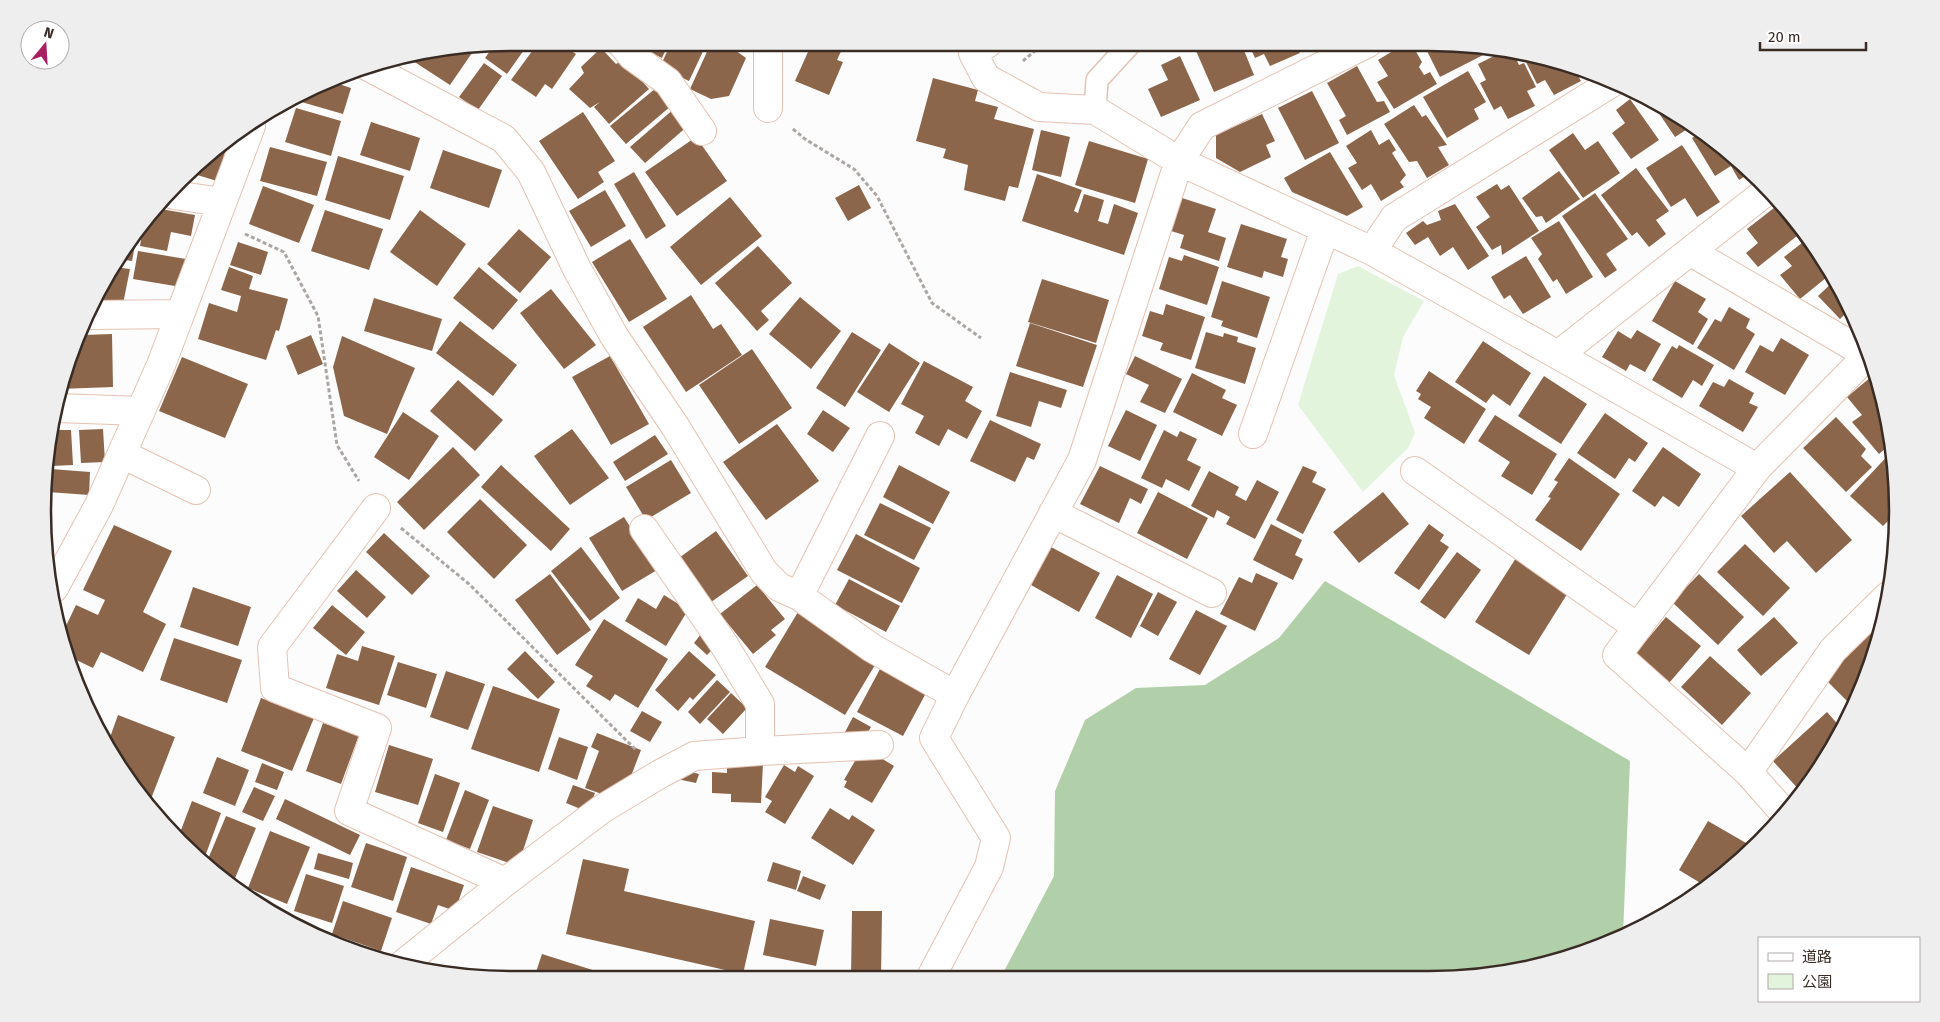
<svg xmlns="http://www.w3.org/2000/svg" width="1940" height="1022" viewBox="0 0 1940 1022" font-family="'Fira Sans','Noto Sans JP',sans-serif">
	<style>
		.green { fill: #e2f5dc }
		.forest { fill: #b1cfa8 }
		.building { fill: #8c664b }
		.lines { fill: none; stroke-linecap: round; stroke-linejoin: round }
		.lane-casing { stroke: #e5c2b2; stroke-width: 24 }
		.street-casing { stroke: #e5c2b2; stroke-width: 30 }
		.path { stroke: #aca6a3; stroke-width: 3; stroke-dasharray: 4 2.5; stroke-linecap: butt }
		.lane { stroke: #fff; stroke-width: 21 }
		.street { stroke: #fff; stroke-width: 28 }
		.rim { fill: none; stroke: #392c25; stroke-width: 2.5 }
	</style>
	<rect width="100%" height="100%" fill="#fcfcfc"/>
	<!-- green -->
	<path class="green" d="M1358 266 1424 301 1403 337 1394 375 1415 433 1408 448 1363 492 1298 405 1338 274Z"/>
	<!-- forest -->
	<path class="forest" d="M1325 581 1630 761 1623 935 1608 944 1490 975 1001 977 1054 876 1055 791 1085 720 1136 688 1205 685 1279 638Z"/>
	<!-- building -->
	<path class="building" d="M511 42 529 43 507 74 485 58 494 45Z
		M538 43H559L576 54 552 89 545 84 536 97 511 80Z
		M630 43H669L662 58Z
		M671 43H707L689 81 660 67Z
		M711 43H735L732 48 746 58 729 96 711 99 690 89Z
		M812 43H834L843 47 837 60 843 62 829 95 795 81Z
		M1196 43H1241L1254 75 1214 92 1193 44Z
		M1248 43H1295L1300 53 1270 66 1264 54 1255 58Z
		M1406 43H1411L1422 62 1419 67 1424 75 1430 72 1437 84 1394 109 1377 82 1388 76 1378 60Z
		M1441 43H1459L1493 50 1440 77 1427 51Z
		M601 48 616 64 623 60 649 89 609 124 594 107 600 102 590 108 569 89 584 73 581 67Z
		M472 49 474 50 450 85 413 61 415 58Z
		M1504 51 1513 52 1519 65 1524 63 1536 87 1527 91 1535 106 1508 119 1501 106 1494 110 1480 83 1486 80 1478 64Z
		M1522 54 1551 59 1573 67 1581 81 1554 95 1545 80 1537 84Z
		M1180 56 1200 100 1161 117 1148 89 1168 80 1161 65Z
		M484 63 502 76 478 110 459 97Z
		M1357 66 1377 102 1384 101 1390 112 1347 135 1339 120 1346 116 1327 83Z
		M1468 71 1486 102 1474 109 1479 119 1447 138 1423 97Z
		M933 78 978 90 975 101 998 107 994 119 1034 129 1018 188 1009 186 1005 201 964 190 968 165 943 158 946 149 916 141Z
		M333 82 351 88 343 114 298 101Z
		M656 88 671 106 626 144 610 126Z
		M1312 91 1339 143 1305 160 1278 108Z
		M1630 99 1659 140 1631 159 1612 133 1625 123 1616 110Z
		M1650 100 1692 126 1675 137Z
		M1414 105 1422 117 1426 115 1447 145 1438 147 1449 165 1427 178 1417 161 1409 162 1384 124Z
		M296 108 341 121 331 156 285 142Z
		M675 108 689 125 645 163 630 147Z
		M583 112 615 161 598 172 604 182 578 199 539 141Z
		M1262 114 1275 141 1266 145 1271 157 1240 172 1216 158V135Z
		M371 122 420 138 410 171 360 155Z
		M1041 130 1070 137 1061 177 1032 170Z
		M1371 130 1379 145 1389 139 1396 150 1392 153 1406 175 1400 182 1404 187 1381 201 1371 184 1362 190 1348 168 1357 163 1346 146Z
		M1702 132 1714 139 1750 173 1739 180 1731 166 1715 176 1692 138Z
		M1573 133 1585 150 1598 141 1620 173 1583 198 1549 150Z
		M696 137 727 181 677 216 645 172Z
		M229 138 217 181 194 174 226 139Z
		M1089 141 1148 159 1135 203 1075 185Z
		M1682 145 1720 202 1697 217 1685 198 1671 207 1646 168Z
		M270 147 327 162 317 196 260 181Z
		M443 150 502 170 489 208 430 188Z
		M1330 152 1363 207 1347 216 1292 192 1284 178Z
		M338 156 404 176 390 220 325 200Z
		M1636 168 1669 211 1656 220 1666 234 1649 247 1637 232 1632 236 1601 195Z
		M1559 171 1580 199 1546 223 1542 216 1536 217 1522 198Z
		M634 172 666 226 646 239 614 184Z
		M1037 174 1082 190 1074 211 1078 213 1084 194 1104 200 1098 221 1108 224 1114 204 1138 213 1124 255 1022 221Z
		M1497 184 1501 190 1509 185 1539 231 1502 255 1501 245 1492 250 1476 227 1490 217 1476 197Z
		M859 185 871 208 848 221 835 198Z
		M263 186 314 205 299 243 249 224Z
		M605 190 626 226 591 247 569 211Z
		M1595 193 1628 239 1606 254 1617 270 1605 278 1562 216Z
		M730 197 762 236 701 285 670 247Z
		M1182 198 1216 209 1208 232 1226 238 1219 261 1180 248 1184 235 1171 231Z
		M1455 204 1489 256 1468 270 1453 247 1440 256 1428 237 1415 245 1406 233 1423 221 1427 225 1441 220 1438 211Z
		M1779 204 1802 232 1758 267 1746 253 1758 243 1747 229Z
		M161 209 195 215 191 236 171 232 167 251 140 246 143 228Z
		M325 210 383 229 369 270 311 251Z
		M420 210 466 244 437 286 390 252Z
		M1559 221 1593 277 1566 294 1557 279 1553 282 1538 259 1542 254 1531 238Z
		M1241 224 1287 239 1281 257 1288 259 1283 277 1264 271 1262 278 1227 267Z
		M519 229 551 257 520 293 487 264Z
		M137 235 132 261 118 259 121 251Z
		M630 239 667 299 629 322 592 262Z
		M1807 239 1832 273 1800 299 1780 275 1792 266 1784 257Z
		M238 242 268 252 261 275 230 265Z
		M758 246 792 283 761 311 769 320 757 331 715 283Z
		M138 251 186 259 181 287 133 279Z
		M1184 255 1219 267 1207 305 1159 289 1169 257 1182 261Z
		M1526 256 1551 297 1523 314 1510 295 1504 299 1491 277Z
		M114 267 130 269 122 309 97 305Z
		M229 267 253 276 249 289 288 299 279 331 276 330 266 360 198 339 209 303 237 312 241 296 221 290Z
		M479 267 518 300 493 330 453 298Z
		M1042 279 1109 300 1096 343 1028 322Z
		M1836 279 1853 318 1847 312 1840 319 1818 296Z
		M1222 281 1270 297 1257 338 1221 326 1223 321 1211 317Z
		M1675 281 1706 299 1698 312 1708 319 1693 345 1652 321Z
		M551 289 596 345 564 369 520 313Z
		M691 295 713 329 721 324 742 355 686 392 643 327Z
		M800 297 841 331 811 369 769 334Z
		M374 298 442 319 432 351 364 331Z
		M1166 304 1205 317 1191 360 1160 350 1163 343 1142 336 1150 311 1163 315Z
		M1729 307 1750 319 1746 328 1755 334 1734 370 1697 348 1715 319 1721 322Z
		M460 321 517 365 493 396 436 353Z
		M1030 323 1097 345 1083 387 1016 366Z
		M1637 330 1661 344 1645 372 1630 364 1626 371 1602 357 1618 331 1631 339Z
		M852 332 881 350 845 407 816 388Z
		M1206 332 1223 337 1224 333 1238 337 1237 342 1256 348 1245 384 1195 368Z
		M112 334 113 387 59 389 83 335Z
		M311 335 323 364 298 375 286 346Z
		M342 336 415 368 387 434 344 416 333 367Z
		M1781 338 1809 355 1785 395 1745 372 1760 345 1773 352Z
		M1483 341 1531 373 1510 406 1493 394 1486 403 1455 382Z
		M889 343 920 363 889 412 857 392Z
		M1679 345 1714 365 1702 386 1693 380 1682 398 1652 380 1672 346 1677 349Z
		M752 349 792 408 739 444 699 385Z
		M610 356 649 424 611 445 572 377Z
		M1135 356 1182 379 1165 413 1140 402 1149 385 1126 374Z
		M182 357 248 384 225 438 159 411Z
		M924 361 973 387 965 401 982 411 967 439 948 429 939 446 915 433 924 416 901 404Z
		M1429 371 1486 409 1464 444 1424 418 1431 407 1418 399 1421 394 1416 391Z
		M1010 372 1067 390 1061 408 1039 401 1031 427 996 416Z
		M1192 373 1226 390 1222 398 1237 405 1222 436 1173 412Z
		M1544 376 1587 404 1561 444 1518 416Z
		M1871 377 1879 387 1892 443 1879 454 1852 422 1862 415 1847 397Z
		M1729 379 1754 393 1749 403 1758 407 1743 432 1699 406 1713 382 1724 387Z
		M458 380 503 420 475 451 430 411Z
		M823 410 850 428 833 452 807 434Z
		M1126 410 1157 425 1140 461 1108 446Z
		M403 412 439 436 409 480 374 457Z
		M1605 413 1648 443 1635 462 1629 458 1615 479 1577 453Z
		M1495 415 1557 454 1532 495 1501 476 1510 462 1478 441Z
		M1836 417 1866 449 1861 456 1872 467 1846 492 1803 448Z
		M990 420 1041 444 1034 460 1027 457 1015 482 970 461Z
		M777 424 819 481 766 520 723 462Z
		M103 429 105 462 81 463 79 430Z
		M572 429 609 478 570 505 534 456Z
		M54 430H71L73 465 51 466Z
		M1164 430 1177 437 1180 431 1197 439 1187 460 1201 467 1189 491 1166 479 1162 488 1141 478Z
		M655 435 668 454 625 481 613 462Z
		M453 447 480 475 424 530 397 502Z
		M1663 447 1701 474 1679 507 1663 496 1655 507 1632 491Z
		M1893 450 1896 519 1891 518 1883 526 1850 496Z
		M1569 458 1620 494 1581 551 1535 520 1551 498 1548 497 1558 482 1554 480Z
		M671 460 691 493 646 520 626 487Z
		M501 465 570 529 551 551 481 487Z
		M899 465 950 492 933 524 883 497Z
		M1100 466 1148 489 1141 504 1130 498 1119 523 1080 504Z
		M1303 466 1317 472 1312 482 1326 489 1303 534 1276 520Z
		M51 469 90 472 89 495 48 492Z
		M1209 471 1239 487 1235 495 1246 501 1257 480 1279 492 1255 539 1226 524 1230 517 1217 510 1214 518 1191 506Z
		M1790 472 1852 540 1816 573 1787 541 1774 553 1741 516Z
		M1158 492 1208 518 1187 559 1137 533Z
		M1383 492 1409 524 1359 563 1333 532Z
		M480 499 527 545 494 579 447 532Z
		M880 503 931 528 914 560 864 535Z
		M624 517 657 570 622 591 589 538Z
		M1271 524 1302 540 1295 555 1303 559 1293 580 1253 560Z
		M1429 524 1444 535 1440 541 1449 547 1419 590 1394 573Z
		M114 525 172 551 143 612 166 624 143 672 101 652 93 668 70 657 64 630 76 605 98 615 105 600 83 590Z
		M716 531 748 576 704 607 672 563Z
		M384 533 430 576 412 595 366 552Z
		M856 534 920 568 902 603 837 570Z
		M1745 544 1790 588 1763 616 1717 572Z
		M581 547 620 598 590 621 551 571Z
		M1051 547 1100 573 1079 612 1031 585Z
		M1457 552 1481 570 1445 619 1420 602Z
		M1516 558 1569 591 1529 655 1475 622Z
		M356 570 386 597 367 618 337 591Z
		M1256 573 1278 583 1255 631 1220 614 1239 577 1252 583Z
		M550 574 591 630 557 655 515 600Z
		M1699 574 1744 617 1718 645 1672 602Z
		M1117 575 1153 594 1131 638 1095 618Z
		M849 579 900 606 886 632 835 605Z
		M757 585 785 619 771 630 776 635 753 654 720 614Z
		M193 587 251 607 238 646 180 627Z
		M1158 592 1177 602 1158 636 1140 626Z
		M664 595 688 610 666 646 625 621 638 598 656 609Z
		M332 605 365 632 346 655 313 628Z
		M1196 610 1227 626 1200 675 1169 659Z
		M798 612 878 660 845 715 765 667Z
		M1885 612 1881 633 1860 689 1847 701 1820 674Z
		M1666 617 1701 646 1669 683 1635 654Z
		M1774 617 1798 643 1761 676 1737 650Z
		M604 619 668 659 638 708 615 694 610 701 586 686 593 676 575 665Z
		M701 634 715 647 707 655 694 643Z
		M174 638 242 660 227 703 160 680Z
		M362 646 395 656 379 705 326 688 337 654 358 661Z
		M525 651 555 682 538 699 507 669Z
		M689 651 716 675 693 700 690 697 678 711 655 690Z
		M1710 656 1751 693 1722 725 1681 687Z
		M398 662 437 674 426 708 387 695Z
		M880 669 926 693 903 736 857 712Z
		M446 671 485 684 468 730 430 717Z
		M717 680 730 692 700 724 688 712Z
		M493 686 560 709 539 772 471 749Z
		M731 693 747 708 723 734 707 719Z
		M261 698 314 718 292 771 241 751Z
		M642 711 662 722 650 742 630 731Z
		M1827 712 1842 729 1800 791 1773 761Z
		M118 715 175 737 149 804 109 740Z
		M853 717 871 727 863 741 845 732Z
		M323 723 359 735 341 784 306 771Z
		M597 733 641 750 626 789 613 798 585 788 599 751 591 747Z
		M559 737 588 747 577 780 548 769Z
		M389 745 433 759 418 805 375 792Z
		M863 747 894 766 872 803 844 787 847 781 844 780Z
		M217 757 249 770 235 806 203 793Z
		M727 761 763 763 761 803 731 802V794L712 793V772L727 773Z
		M262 763 284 772 277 790 255 782Z
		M784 765 795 772 798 766 814 776 785 824 765 812 772 801 765 797Z
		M680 769 699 774 696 783 677 779Z
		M435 774 460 783 443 832 418 823Z
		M573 785 595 793 588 812 566 803Z
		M254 787 275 796 263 821 242 812Z
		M465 790 489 800 470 849 446 840Z
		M285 799 360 835 350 855 276 819Z
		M192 801 221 813 203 862 178 838Z
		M493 806 533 820 518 866 477 852Z
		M830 808 849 820 852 815 875 830 853 865 811 838Z
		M226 816 256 828 233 883 221 879 206 864Z
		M1708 821 1753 847 1714 883 1707 887 1679 870Z
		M270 831 310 847 287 904 248 888Z
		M366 843 407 857 393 901 351 887Z
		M318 853 353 863 349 879 314 869Z
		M583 859 629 869 624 891 755 921 743 974 566 934Z
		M773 862 801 871 796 890 767 881Z
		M411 867 464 885 455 911 438 905 431 924 396 912Z
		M306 874 344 886 332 923 294 911Z
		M803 876 826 885 820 900 797 891Z
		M343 901 392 918 381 951 332 934Z
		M852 911H882L881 977H851Z
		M770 919 824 930 816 966 763 955Z
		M542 954 599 972 597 978H534Z
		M612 971 633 978H610Z"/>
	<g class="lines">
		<defs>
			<path id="lane" d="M1095 110 1097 80 1131 43"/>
			<path id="street" d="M621 43 632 56 668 82 702 131
				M768 43V108
				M988 43 973 53 986 78 1039 107 1095 110 1179 161 1372 251 1394 218 1613 82
				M367 66 504 139 531 172 577 269 614 336 675 426 764 572 779 587 799 596 872 648 955 695
				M174 195 222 202
				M1372 251 1558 355 1768 190
				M1691 252 1868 355 1870 354
				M92 315 180 314
				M1558 355 1757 468
				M57 408 141 411
				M1253 434 1325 230
				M122 454 196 490
				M1415 471 1637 627
				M376 508 272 647 275 688 377 728 349 811 505 882
				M1053 513 1212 593
				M644 529 723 643 760 704V751
				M54 588 99 505 161 365 251 126
				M799 596 880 436
				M1748 772 1617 655 1757 468 1868 355
				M1785 814 1748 772 1833 650 1888 596
				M402 965 505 882 602 809 660 774 694 756 760 751 879 745
				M931 977 989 867 996 838 934 738 955 695 1082 460 1179 161 1202 126 1368 43"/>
		</defs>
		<!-- lane casing -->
		<use href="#lane" class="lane-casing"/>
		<!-- street casing -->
		<use href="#street" class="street-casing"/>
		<!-- path -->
		<path class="path" d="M1023 61 1044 43
			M793 129 805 139 854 169 877 196 932 303 981 338
			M245 234 284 252 318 316 337 445 359 481
			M401 528 469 584 636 750"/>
		<!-- lane -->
		<use href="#lane" class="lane"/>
		<!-- street -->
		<use href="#street" class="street"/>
	</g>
	<!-- crop -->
	<path d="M0 0H1940V1022H0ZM511 51H1429A460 460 0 0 1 1889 511V511A460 460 0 0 1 1429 971H511A460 460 0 0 1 51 511V511A460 460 0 0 1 511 51Z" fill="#efeeee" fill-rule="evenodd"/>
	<path class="rim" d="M511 51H1429A460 460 0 0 1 1889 511V511A460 460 0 0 1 1429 971H511A460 460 0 0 1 51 511V511A460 460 0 0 1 511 51Z"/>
	<!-- legend -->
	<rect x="1758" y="937" width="162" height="65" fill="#ffffff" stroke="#b0aba8"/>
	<rect x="1768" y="953" width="25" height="8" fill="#ffffff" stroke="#b0aba8"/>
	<text x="1802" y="962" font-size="15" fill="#392c25">道路</text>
	<rect x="1768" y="974" width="25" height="15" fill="#e2f5dc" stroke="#b0aba8"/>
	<text x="1802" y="987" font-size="15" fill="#392c25">公園</text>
	<!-- north arrow -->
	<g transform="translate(45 45) rotate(18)"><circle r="24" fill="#ffffff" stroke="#b0aba8"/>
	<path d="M0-4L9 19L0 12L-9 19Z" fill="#a91f63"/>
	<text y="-8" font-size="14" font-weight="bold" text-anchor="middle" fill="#392c25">N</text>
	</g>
	<!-- scale -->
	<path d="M1760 42v8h106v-8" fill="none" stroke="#392c25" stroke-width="2.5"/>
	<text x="1768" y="42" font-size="15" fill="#392c25" stroke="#ffffff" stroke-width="4" paint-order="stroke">20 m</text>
</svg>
